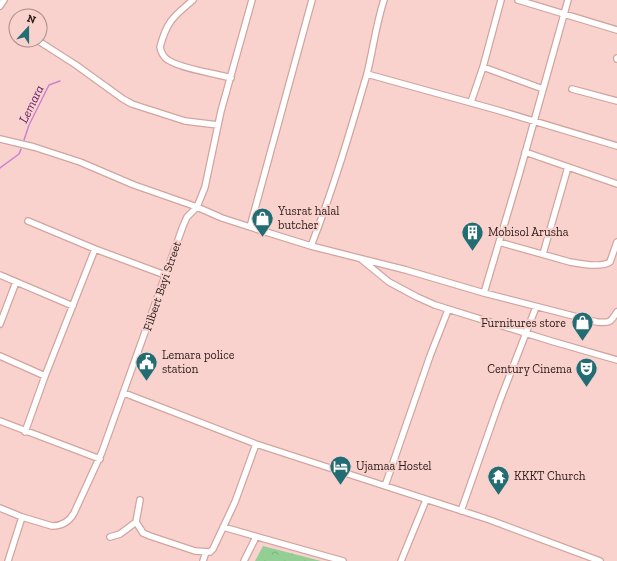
<svg xmlns="http://www.w3.org/2000/svg" width="617" height="561" viewBox="0 0 617 561" font-family="'Zilla Slab',serif">
	<style>
		.forest { fill: url(#forest-crowns) }
		.lines { fill: none; stroke-linecap: round; stroke-linejoin: round }
		.stream { stroke: #cd80d2; stroke-width: 1.5 }
		.minor-casing { stroke: #d2a49f; stroke-width: 8 }
		.minor { stroke: #fff; stroke-width: 5.5 }
		.labels { text-anchor: middle; dominant-baseline: central; stroke-width: 4; stroke-linejoin: round; paint-order: stroke }
		.poi-label { font-size: 12px; fill: #2c1b19; stroke: #f9d2cd; text-anchor: start }
		.street-label { font-size: 12px; fill: #2c1b19; stroke: #f9d2cd }
		.water-label { font-size: 13px; font-style: italic; fill: #5f1964; stroke: #f9d2cd }
	</style>
	<defs>
		<pattern id="forest-crowns" width="20" height="18" patternUnits="userSpaceOnUse"><rect width="20" height="18" fill="#93ce94"/><path d="M2 6a3 3 0 1 1 6 0M12 15a3 3 0 1 1 6 0" fill="none" stroke="#7fb07f"/></pattern>
	</defs>
	<rect width="100%" height="100%" fill="#f9d2cd"/>
	<!-- forest -->
	<path class="forest" d="M263 546 321 561H255Z"/>
	<g class="lines">
		<!-- stream -->
		<path class="stream" d="M24 140 29 125 49 85 60 81
			M0 168 19 154 21 149"/>
		<defs>
			<path id="minor" d="M193 0C173 17 167 21 160 47 161 52 163 57 168 60 182 69 214 73 231 78
				M518 0 617 30
				M0 6 4 0
				M37 40 76 65 123 99 132 104 185 121 218 125
				M617 58V59
				M483 67 543 89
				M367 74 497 110 617 146
				M572 89 617 101
				M471 102 483 67 501 0
				M0 139 34 147 80 162 134 185 197 207 222 218 250 227 311 246 406 270 484 293 597 322C610 323 610 323 617 312
				M525 152 617 184
				M28 221 95 249 165 275
				M250 227 312 0
				M499 242 570 262C580 264 601 268 610 262L617 242
				M311 246C333 190 350 132 367 74 373 50 376 24 384 0
				M543 254 568 167
				M361 259 389 282 417 297 435 305 551 341 617 360
				M0 275 73 306
				M484 293 519 175 568 0
				M0 324 16 282
				M0 356 45 376
				M124 393 256 444 490 520 600 561
				M0 421 100 459
				M25 432 45 376 95 249
				M385 486 430 356 448 310
				M140 500 136 522 143 533 150 536 195 551 210 552 213 549 235 502 256 444
				M0 508 22 517 52 526C62 526 69 522 74 513L102 452 183 226 187 217 197 207 205 187 221 111 252 0
				M461 511 499 403 536 307
				M223 527 343 561
				M110 537 120 534 136 522
				M8 561 22 517
				M203 561 206 552
				M244 561 256 537
				M401 561 426 500"/>
		</defs>
		<!-- minor casing -->
		<use href="#minor" class="minor-casing"/>
		<!-- minor -->
		<use href="#minor" class="minor"/>
	</g>
	<!-- icons -->
	<defs>
		<symbol id="shop-pin" viewBox="-11 -11 22 30"><path d="M0 17L-7.5 6A9.5 9.5 0 1 1 7.5 6Z" fill="#226d74" stroke="#f9d2cd"/><path d="M-5-2.5h2.3a2.7 3.5 0 0 1 5.4 0H5L5.5 6h-11ZM-1.5-2.5h3a1.5 2.3 0 0 0-3 0Z" fill="#fff"/></symbol>
		<symbol id="building-pin" viewBox="-11 -11 22 30"><path d="M0 17L-7.5 6A9.5 9.5 0 1 1 7.5 6Z" fill="#226d74" stroke="#f9d2cd"/><path d="M-4-6H4V6H1V3H-1V6H-4ZM-2.5-4.3h1.7v1.8h-1.7ZM.8-4.3h1.7v1.8H.8ZM-2.5-1h1.7V.8h-1.7ZM.8-1h1.7V.8H.8Z" fill="#fff"/></symbol>
		<symbol id="civic-pin" viewBox="-11 -11 22 30"><path d="M0 17L-7.5 6A9.5 9.5 0 1 1 7.5 6Z" fill="#226d74" stroke="#f9d2cd"/><path d="M-.6-6.5H3V-4.5H.6V-3L4-1V1h2V6H-6V1h2V-1L-.6-3ZM-1.2 2.5V6h2.4V2.5Z" fill="#fff"/></symbol>
		<symbol id="theatre-pin" viewBox="-11 -11 22 30"><path d="M0 17L-7.5 6A9.5 9.5 0 1 1 7.5 6Z" fill="#226d74" stroke="#f9d2cd"/><path d="M-5-5.5Q0-4 5-5.5V0Q5 5 0 6Q-5 5-5 0ZM-3.3-2.5H-1v1.5H-3.3ZM1-2.5H3.3v1.5H1ZM-2.8 1Q0 5.5 2.8 1Z" fill="#fff"/></symbol>
		<symbol id="hotel-pin" viewBox="-11 -11 22 30"><path d="M0 17L-7.5 6A9.5 9.5 0 1 1 7.5 6Z" fill="#226d74" stroke="#f9d2cd"/><path d="M-6-4.5h1.5V1H6V5H4.5V3h-9V5H-6ZM-4 0a1.8 1.8 0 1 1 3.6 0ZM.5 0V-2.5h3Q6-2.5 6 0Z" fill="#fff"/></symbol>
		<symbol id="temple-pin" viewBox="-11 -11 22 30"><path d="M0 17L-7.5 6A9.5 9.5 0 1 1 7.5 6Z" fill="#226d74" stroke="#f9d2cd"/><path d="M0-6L5-2H3V0L6.5 2.5H4V6H1.5V3h-3V6H-4V2.5H-6.5L-3 0V-2H-5Z" fill="#fff"/></symbol>
	</defs>
	<g fill-rule="evenodd">
		<use href="#shop-pin" x="250" y="206" width="25" height="34"/>
		<use href="#building-pin" x="460" y="220" width="25" height="34"/>
		<use href="#shop-pin" x="570" y="310" width="25" height="34"/>
		<use href="#civic-pin" x="134" y="350" width="25" height="34"/>
		<use href="#theatre-pin" x="574" y="356" width="25" height="34"/>
		<use href="#hotel-pin" x="328" y="454" width="25" height="34"/>
		<use href="#temple-pin" x="486" y="464" width="25" height="34"/>
	</g>
	<g class="labels">
		<!-- poi labels -->
		<g class="poi-label">
			<text x="278" y="211">Yusrat halal<tspan x="278" dy="14">butcher</tspan></text>
			<text x="488" y="232">Mobisol Arusha</text>
			<text x="566" y="323" text-anchor="end">Furnitures store</text>
			<text x="162" y="355">Lemara police<tspan x="162" dy="14">station</tspan></text>
			<text x="572" y="369" text-anchor="end">Century Cinema</text>
			<text x="356" y="466">Ujamaa Hostel</text>
			<text x="514" y="476">KKKT Church</text>
		</g>
		<!-- street labels -->
		<g class="street-label">
			<text transform="translate(162 286) rotate(-71)">Filbert Bayi Street</text>
		</g>
		<!-- water labels -->
		<g class="water-label">
			<text transform="translate(31 104) rotate(-64)">Lemara</text>
		</g>
	</g>
	<!-- north arrow -->
	<g transform="translate(28 28) rotate(21)"><circle r="19" fill="#f9d2cd" stroke="#a78985"/>
	<path d="M0-3L7 15L0 10L-7 15Z" fill="#226d74"/>
	<text y="-6" font-size="11" font-weight="bold" text-anchor="middle" fill="#2c1b19">N</text>
	</g>
</svg>
